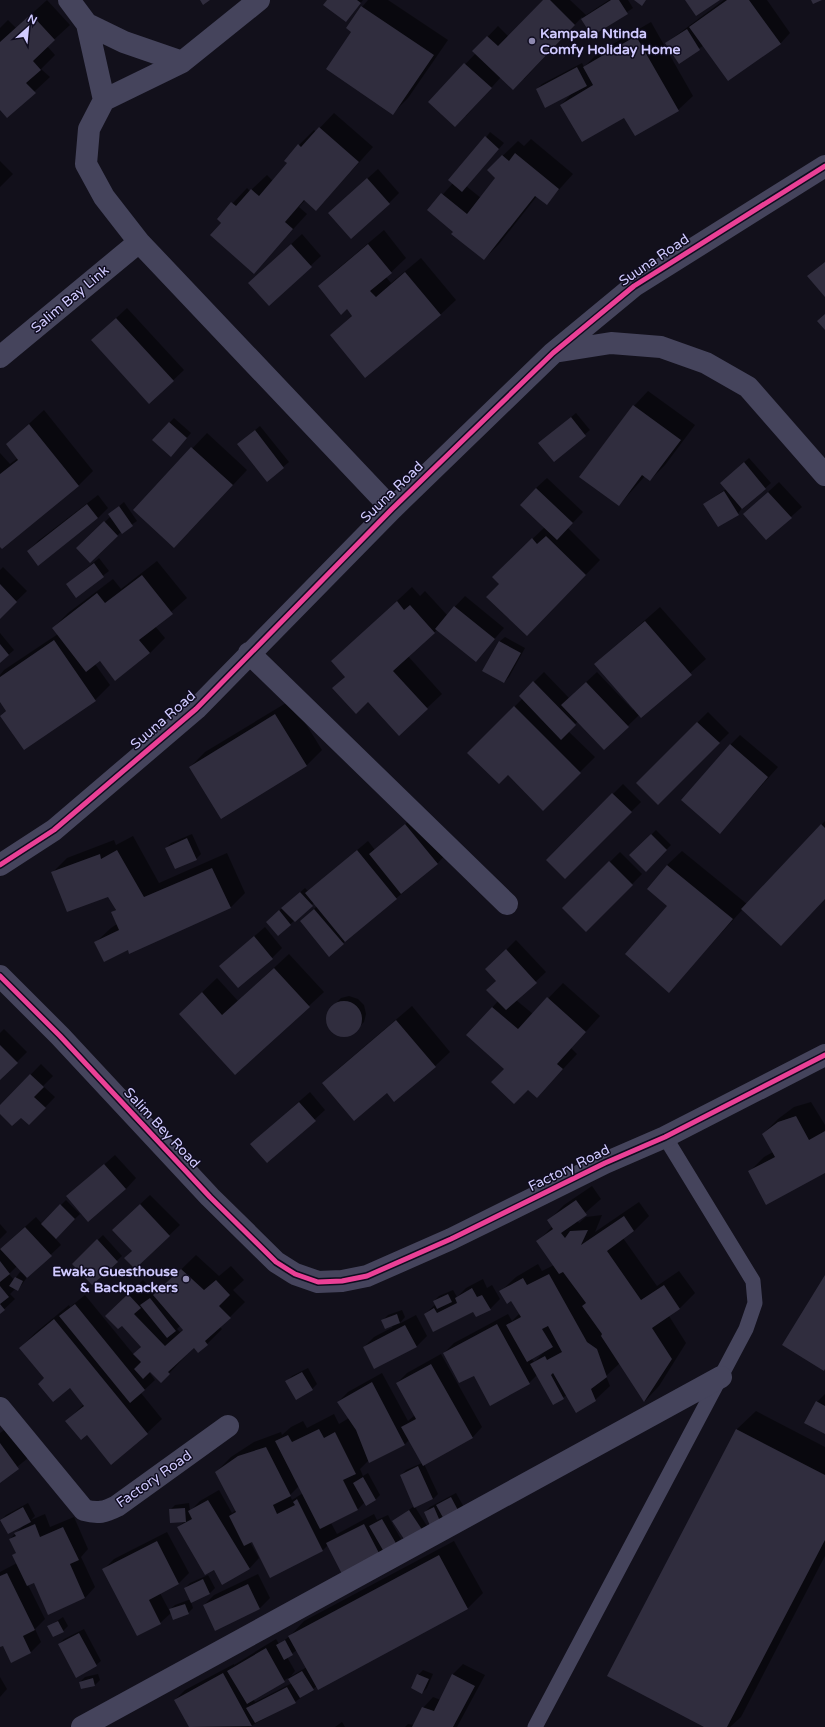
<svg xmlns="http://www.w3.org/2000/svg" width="825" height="1727" viewBox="0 0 825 1727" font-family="'Varela Round',sans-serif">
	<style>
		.shadow { fill: #0007; fill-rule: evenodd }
		.building { fill: #302d3e }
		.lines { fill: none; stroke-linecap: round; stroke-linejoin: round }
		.lane { stroke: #45445c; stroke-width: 15 }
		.street { stroke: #45445c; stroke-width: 22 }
		.cycleway-casing { stroke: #0f0c1f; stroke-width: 8 }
		.cycleway { stroke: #ea4096; stroke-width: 5 }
		.poi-dot { fill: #8e89af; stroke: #0f0c1f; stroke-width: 1.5 }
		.labels { text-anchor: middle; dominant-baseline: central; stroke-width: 3; stroke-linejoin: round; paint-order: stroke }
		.poi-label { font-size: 14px; font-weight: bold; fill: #d0caff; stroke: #0f0c1f; text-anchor: start }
		.street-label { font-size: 14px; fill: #d0caff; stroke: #0f0c1f }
	</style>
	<rect width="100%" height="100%" fill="#12101b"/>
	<!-- shadow -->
	<path class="shadow" d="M47 0 70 25 47 46 55 55 41 69 50 77 7 117 0 108V28L8 20 16 28Z
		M328 0H363L346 21Z
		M368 0H388L448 40 408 98 393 113 352 31 362 7Z
		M544 0H570L586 15 609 0H628L633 8 593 35 582 17 524 79 501 77 466 116 429 102 476 53 474 51 498 26 509 37Z
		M724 0H767L790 33 780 44 704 45 679 63 666 43Z
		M651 22 693 96 678 110 625 117 561 105 573 92 537 89 542 84 582 63 584 67 599 52Z
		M334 113 373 147 316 210 305 200 299 207 307 214 254 272 218 219 247 188 250 191 267 175 273 181 288 163 286 161 299 145 314 130 316 132Z
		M490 132 504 143 466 186 481 198 497 178 488 170 518 141 524 146 531 139 573 174 546 204 537 196 499 244 484 259 429 210 453 183Z
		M0 161 13 174 0 187Z
		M378 169 399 193 389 203 329 213Z
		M384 230 406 258 386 277 391 283 421 258 456 300 441 314 365 376 331 335 353 315 348 308 319 286 334 272Z
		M302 234 321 256 269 304 260 273Z
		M127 308 184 370 149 403 103 330Z
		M648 391 695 425 665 465 650 480 645 476 619 505 634 406Z
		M44 410 93 471 79 485 2 547 0 545V453L10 464 18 458 7 444Z
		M576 413 590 430 554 460 540 443Z
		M174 418 191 433 176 450 169 423Z
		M260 426 289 462 267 480 238 444Z
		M207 433 247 470 189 532 134 510Z
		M749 458 771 483 742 508 738 514 704 504 726 489V478Z
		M547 478 583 512 568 528 600 560 542 620 500 584 508 562 545 527 536 488Z
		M779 482 802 507 766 539 755 504Z
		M98 495 108 508 98 518 28 551 38 541Z
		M124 502 137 521 122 531 90 562 78 548 110 517 113 521 110 514Z
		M99 558 109 571 76 596 67 584Z
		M157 561 187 598 155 626 165 638 150 653 116 680 100 660 95 664 110 685 95 700 1 715 7 710 0 700V675L4 670 58 634 53 628 68 613 113 579 121 589Z
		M3 567 27 591 0 617V570Z
		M412 587 420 596 425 591 447 615 465 596 504 628 476 660 438 629 408 656 442 694 399 734 369 701 333 688 346 676 332 661Z
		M660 607 706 659 641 717 639 715 604 749 578 721 568 731 595 757 543 809 508 774 469 753 523 698 520 696 544 672 569 698 597 672 633 710 634 709 595 664Z
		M0 633 14 650 0 662Z
		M505 637 525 648 509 677 504 682 483 671 500 641Z
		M291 700 322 750 307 765 221 817 190 767 205 752Z
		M708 712 729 733 658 803 637 783Z
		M740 735 778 767 720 832 730 745Z
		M623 784 641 802 565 877 547 860Z
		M416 815 447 853 437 864 343 943 306 917 317 906 314 903 278 935 272 917 288 903 305 888 308 891 368 841 375 850Z
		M825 821V898L743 909 669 991 667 865 682 851 747 904Z
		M656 830 671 845 646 870 631 855Z
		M192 834 201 854 196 859 166 848 171 843Z
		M133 836 159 883 227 853 245 893 230 908 129 949 96 942 111 928 117 924 112 913 116 909 109 896 53 872 67 858 114 840 116 845Z
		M620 852 642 874 586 931 563 908Z
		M265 927 282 948 272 958 220 966Z
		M516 940 546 972 516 1000 533 1014 563 983 600 1016 571 1048 577 1054 537 1097 468 1035 498 1001 497 959Z
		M289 954 324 992 235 1074 195 999 217 978 238 1001Z
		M349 996 358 999 364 1005 366 1014 364 1022 352 1034 343 1035 335 1033 329 1027 327 1018 329 1010 341 998Z
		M412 1006 450 1052 435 1066 395 1101 387 1092 323 1084 338 1069Z
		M4 1029 27 1052 0 1079V1033Z
		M41 1064 53 1076 43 1086 55 1097 29 1124 21 1116 0 1113V1106Z
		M310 1092 325 1110 268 1162 262 1134Z
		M811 1102 825 1125V1172H749L764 1157 773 1152 763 1134 778 1119 794 1107Z
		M115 1155 136 1178 126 1189 68 1196Z
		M592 1186 601 1199 577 1220 579 1223 586 1217 602 1215 595 1232 639 1202 649 1216 634 1231 623 1238 657 1286 679 1271 695 1293 680 1308 669 1316 686 1343 659 1386 645 1401 620 1363 606 1376 610 1386 595 1400 567 1395 553 1404 537 1375 529 1383 474 1374 444 1353 454 1343 508 1314 512 1321 520 1313 512 1300 501 1291 516 1277 538 1264 542 1271 554 1265 537 1242 553 1226 549 1220 564 1205ZM544 1352 534 1362 531 1358Z
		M150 1195 180 1225 135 1268 132 1251 123 1220Z
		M66 1200 80 1214 55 1238 61 1245 28 1276 18 1290 16 1288 10 1294 15 1299 0 1313V1249L36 1217 42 1224ZM17 1266 24 1274 20 1272 14 1280 9 1274Z
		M0 1224 7 1232 0 1239Z
		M103 1235 122 1256 92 1284 73 1264Z
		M196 1255 219 1276 231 1266 244 1280 233 1290 245 1302 220 1327 222 1329 207 1344 194 1347 161 1382 151 1371 149 1372 155 1380 141 1393 162 1419 147 1433 87 1434 67 1421 84 1404 70 1387 45 1378 20 1348 35 1333 69 1305 70 1307 85 1295 134 1355 142 1346 121 1301 143 1280 156 1294ZM181 1325 184 1329 180 1332 177 1329Z
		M483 1279 487 1288 492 1285 500 1299 490 1309 425 1314 436 1304 434 1301 439 1296 453 1290 457 1297 466 1288Z
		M402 1310 405 1317 399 1324 416 1315 427 1336 417 1346 375 1368 364 1347 374 1337 393 1327 383 1320 388 1315Z
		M441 1354 482 1427 472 1438 424 1464 438 1494 433 1499 415 1507 427 1526 422 1530 394 1522 392 1523 401 1539 379 1554 328 1545 323 1550 252 1541 250 1542 259 1558 249 1569H214L178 1527 185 1521 170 1510 175 1505 189 1503 190 1511 200 1501 219 1490 232 1513 236 1510 216 1472 231 1457 254 1442 281 1432 282 1435 291 1427 303 1421 307 1428 334 1414 339 1424 349 1418 338 1402 348 1392 382 1373 408 1421 415 1415 397 1383 407 1373ZM409 1440 422 1463 406 1470 401 1475 414 1506 392 1523 388 1515 377 1520 374 1514 337 1534 331 1523 358 1509 365 1502 375 1500 380 1495 368 1473 363 1476 360 1469 369 1460V1462L405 1444ZM299 1486 303 1493 292 1500 290 1495Z
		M308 1368 317 1384 312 1389 287 1381 292 1376Z
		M825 1394V1433L817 1402Z
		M756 1411 825 1447V1556L741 1717 730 1727H706L608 1676 737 1429Z
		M7 1428 28 1458 0 1481V1433Z
		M456 1493 465 1509 441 1525 425 1512 430 1507Z
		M28 1503 35 1516 31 1520 45 1514 50 1527 74 1517 88 1549 81 1557 95 1587 85 1598 49 1614 34 1582 28 1585 45 1619 35 1629 41 1642 31 1652 3 1644 0 1646V1572L17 1563 14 1555 17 1552 10 1539 23 1526 1 1520 6 1515Z
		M167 1532 189 1573 178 1584 160 1593 169 1610 175 1605 191 1599 185 1588 190 1583 208 1575 215 1588 210 1593 191 1602 193 1608 188 1613H171L160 1623 104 1569 114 1559Z
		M454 1541 483 1593 468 1608 318 1688 317 1686 295 1702 249 1727H190L175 1700 185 1690 234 1664V1665L276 1639 279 1644 290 1636 304 1621ZM297 1650 307 1667 291 1676 295 1671 287 1657ZM288 1678 292 1683 255 1702 253 1699Z
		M258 1574 270 1598 260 1608 215 1629 204 1605 214 1595Z
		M63 1617 68 1626 63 1631 48 1627Z
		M84 1629 101 1661 96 1665 59 1644 64 1639Z
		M463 1664 485 1675 457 1727H405L408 1724 414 1725 423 1708 433 1697 441 1700 453 1674Z
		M423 1670 433 1674 427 1688 422 1693 418 1675Z
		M98 1674 100 1680 95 1685 82 1688 80 1682 85 1677Z
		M0 1677 7 1689 0 1697Z
		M342 1722 345 1727H335Z"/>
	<!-- building -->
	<path class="building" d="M200 0H210L203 5Z
		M327 0H357L361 3 346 22 323 5Z
		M543 0H550L575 25 513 90 472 51 487 36 498 46Z
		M611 0H619L628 14 592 36 581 19Z
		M634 0H646L642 6Z
		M685 0H720L696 16Z
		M727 0H749L781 44 728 81 689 27Z
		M811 0H822L813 4Z
		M361 6 434 55 393 115 326 69 351 32 346 28Z
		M31 14 55 40 33 61 41 70 26 83 36 93 7 118 0 110V42Z
		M687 29 700 50 679 64 665 43Z
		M636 36 679 111 635 136 624 118 582 142 560 105 593 85 583 67Z
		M464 63 492 88 455 127 428 102Z
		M577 67 587 86 545 108 536 89Z
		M319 127 359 162 316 211 304 200 285 222 293 229 254 274 210 235 221 223 217 219 231 202 236 206 251 189 259 196 287 163 284 161 298 144 301 147Z
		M485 136 499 149 462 192 448 180Z
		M515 153 559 189 547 205 535 196 484 260 451 234 453 232 427 210 441 193 467 214 495 178 487 170 502 155 509 161Z
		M367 178 390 204 351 239 328 213Z
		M291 244 312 267 269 306 248 283Z
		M368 244 392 273 370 291 376 297 405 272 441 315 365 378 330 335 352 316 347 309 341 315 318 286Z
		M825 262V297L807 276Z
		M825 314V330L817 321Z
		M116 318 174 381 149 404 91 340Z
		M633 405 681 440 650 481 642 475 619 506 579 477Z
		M571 417 586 436 554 462 538 443Z
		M169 422 187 438 171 457 152 440Z
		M29 424 79 486 2 549 0 547V474L18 460 6 444Z
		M255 430 284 468 267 482 237 444Z
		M191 447 233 485 174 548 133 510Z
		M744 462 766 489 742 509 720 483Z
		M536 488 573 523 557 540 520 505Z
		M724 491 739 515 718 527 703 504Z
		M768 492 792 518 766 540 743 514Z
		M87 504 98 518 38 566 27 551Z
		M119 506 133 526 122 534 108 514Z
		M104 521 118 536 90 563 76 548Z
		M546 536 586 575 527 636 486 597 499 584 492 577 532 538 537 544Z
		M94 563 104 577 76 598 66 584Z
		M142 575 173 614 139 640 150 653 115 681 100 661 86 672 52 628 97 593 105 603Z
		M0 584 17 602 0 619Z
		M397 601 404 610 410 605 435 633 393 671 428 709 399 736 368 702 356 714 332 688 345 677 331 661Z
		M454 606 495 639 476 662 435 629Z
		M645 621 692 675 641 718 594 664Z
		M54 640 96 701 24 750 0 716 6 711 0 702V677Z
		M499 641 521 653 504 683 482 671Z
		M0 644 9 655 0 663Z
		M533 681 576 725 561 740 519 696Z
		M586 682 629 727 604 750 561 705Z
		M514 706 581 773 543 811 508 775 499 784 467 753Z
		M275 714 307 766 221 819 189 767Z
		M697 722 720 743 658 805 636 783Z
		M730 744 768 777 720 834 681 800Z
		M612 793 632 812 565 879 546 860Z
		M405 824 438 864 401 894 369 854Z
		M821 824 825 828V899L781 946 741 909Z
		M651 834 667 850 646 872 629 855Z
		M187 838 197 860 175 869 165 848Z
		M117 850 144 897 212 868 231 908 129 954 128 950 104 962 94 942 119 930 111 912 116 910 108 897 67 912 51 872 100 854 101 859Z
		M357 850 397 899 345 942 305 893Z
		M609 861 633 885 586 932 562 908Z
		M667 865 733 919 669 993 625 954 667 906 647 889Z
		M300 892 313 906 295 922 281 908Z
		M314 909 344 944 329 957 300 921Z
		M279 910 291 925 278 936 266 922Z
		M254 936 273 959 238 988 219 966Z
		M506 949 537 983 506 1010 486 990 496 981 485 969Z
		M274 968 310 1007 235 1075 179 1014 202 992 222 1015Z
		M547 997 586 1032 557 1064 563 1069 537 1098 528 1090 514 1104 491 1082 504 1069 466 1035 492 1007 518 1029Z
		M326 1019a18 18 0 1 1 36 0a18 18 0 1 1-36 0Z
		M396 1020 436 1067 394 1102 387 1093 354 1121 322 1083Z
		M0 1045 18 1063 0 1080Z
		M30 1074 44 1087 34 1097 46 1108 29 1125 21 1118 12 1126 0 1114V1105Z
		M299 1102 316 1121 267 1163 250 1144Z
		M796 1116 809 1140 825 1131V1173L766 1205 748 1171 775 1157 762 1134 778 1122Z
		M104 1164 126 1189 88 1222 66 1196Z
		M576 1200 587 1215 561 1233 565 1238 570 1231 588 1230 581 1245 624 1216 634 1231 607 1251 641 1300 664 1285 680 1309 652 1328 672 1359 644 1402 601 1336 602 1334 582 1306 586 1303 563 1272 559 1274 536 1241 553 1229 547 1220Z
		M60 1204 75 1219 56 1239 41 1224Z
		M140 1204 170 1236 135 1269 124 1258 132 1251 112 1230Z
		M25 1227 52 1256 27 1278 0 1249Z
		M97 1239 118 1262 92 1285 72 1264Z
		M0 1261 10 1274 0 1282Z
		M181 1269 204 1290 216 1280 230 1295 219 1306 231 1318 205 1341 208 1345 198 1353 194 1348 168 1372 170 1374 161 1383 150 1372 143 1379 134 1369 141 1362 133 1354 141 1347 122 1326 118 1329 105 1316 128 1294 141 1308 134 1314 165 1346 183 1330 153 1295Z
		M549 1274 587 1342 597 1349 607 1377 591 1389 596 1401 576 1413 553 1373 551 1375 564 1399 553 1405 530 1364 545 1356 547 1360 562 1352 548 1326 542 1329 553 1347 527 1362 506 1325 521 1317 511 1301 507 1304 499 1291 523 1278 527 1285Z
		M825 1275V1369L824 1371 782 1345Z
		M15 1277 23 1281 18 1291 9 1286Z
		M0 1286 9 1297 0 1304 5 1310 0 1314Z
		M472 1288 477 1297 482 1295 491 1310 476 1317 473 1312 433 1332 424 1314 434 1308 437 1313 457 1303 455 1298Z
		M448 1294 452 1302 437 1309 433 1301Z
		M150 1298 176 1331 167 1338 140 1305Z
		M75 1304 145 1390 130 1403 59 1316Z
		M397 1314 400 1323 385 1329 381 1320Z
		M54 1319 148 1434 111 1465 87 1435 81 1440 65 1421 84 1406 70 1388 53 1402 38 1384 44 1378 19 1348Z
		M497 1324 530 1384 490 1406 474 1376 459 1383 443 1353Z
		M405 1325 417 1347 374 1369 363 1347Z
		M431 1364 473 1438 423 1466 401 1427 416 1419 396 1383Z
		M302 1372 313 1390 296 1400 285 1381Z
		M372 1382 405 1445 369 1463 356 1430 337 1402Z
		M816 1401 825 1406V1434L804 1423Z
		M319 1429 324 1438 335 1432 356 1474 343 1480 358 1510 320 1529 275 1441 288 1435 292 1442Z
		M736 1429 825 1475V1540L727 1727H704L607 1676Z
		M0 1443 19 1469 0 1483Z
		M266 1447 291 1496 273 1505 277 1514 295 1505 293 1502 297 1499 323 1551 270 1578 252 1542 244 1546 229 1516 236 1512 215 1472 238 1456Z
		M418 1466 433 1499 414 1508 400 1475Z
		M363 1477 376 1500 366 1506 353 1483Z
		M451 1497 460 1514 446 1523 436 1505Z
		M208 1500 250 1569 222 1585 214 1570 205 1575 177 1527 192 1519 188 1511Z
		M23 1507 31 1522 8 1534 0 1520Z
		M434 1507 442 1526 432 1530 424 1512Z
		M185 1508 186 1522 170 1523 169 1509Z
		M409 1510 423 1531 406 1542 392 1521Z
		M382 1519 397 1545 384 1552 369 1526Z
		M35 1524 40 1537 63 1527 79 1560 70 1564 85 1598 48 1615 34 1583 27 1586 12 1555 16 1553 9 1539 16 1536 14 1533Z
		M364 1524 380 1555 342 1574 326 1543Z
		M157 1541 179 1584 149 1600 161 1624 137 1636 102 1569Z
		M439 1555 468 1609 318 1690 288 1636Z
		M7 1573 35 1630 23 1636 31 1653 11 1663 3 1646 0 1647V1576Z
		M203 1579 210 1594 191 1603 184 1588Z
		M248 1584 260 1609 215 1631 203 1605Z
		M185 1604 189 1614 173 1620 169 1609Z
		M58 1621 64 1632 53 1637 47 1626Z
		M79 1633 97 1666 76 1678 58 1644Z
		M285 1640 293 1655 284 1660 276 1645Z
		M266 1648 285 1682 247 1704 227 1671Z
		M302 1671 314 1690 300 1698 288 1679Z
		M223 1673 252 1726 189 1727 174 1700Z
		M417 1674 429 1679 422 1694 411 1688Z
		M452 1674 475 1686 453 1727H412L422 1707 434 1711Z
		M93 1678 95 1686 81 1689 79 1682Z
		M287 1687 296 1703 255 1723 246 1708Z"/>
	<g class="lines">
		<!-- lane -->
		<path class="lane" d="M535 1727 746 1329 755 1303 753 1281 665 1137"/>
		<!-- street -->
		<path class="street" d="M69 0 87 24 124 42 182 62
			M259 0 182 62 104 100 89 129 86 164 104 197 139 242 392 509
			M87 24 104 100
			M554 352 611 343 661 347 706 363 748 387 825 475
			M0 357 139 242
			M249 653 507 904
			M0 865 54 830 196 709 392 509 553 353 634 286 825 166
			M0 976 60 1036 210 1197 276 1262 295 1274 318 1282 342 1281 367 1276 451 1239 605 1163 665 1137 825 1055
			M0 1408 84 1510C98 1514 105 1512 117 1506L228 1426
			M82 1727 721 1377"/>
		<defs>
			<path id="cycleway" d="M0 865 54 830 196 709 392 509 553 353 634 286 825 166
				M0 976 60 1036 210 1197 276 1262 295 1274 318 1282 342 1281 367 1276 451 1239 605 1163 665 1137 825 1055"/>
		</defs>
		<!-- cycleway casing -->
		<use href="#cycleway" class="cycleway-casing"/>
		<!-- cycleway -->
		<use href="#cycleway" class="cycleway"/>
	</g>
	<!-- markers -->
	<g class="poi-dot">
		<circle cx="532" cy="41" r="4"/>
		<circle cx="186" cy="1279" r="4"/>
	</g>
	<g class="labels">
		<!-- poi labels -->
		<g class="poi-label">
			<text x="540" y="33">Kampala Ntinda<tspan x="540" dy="16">Comfy Holiday Home</tspan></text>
			<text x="178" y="1271" text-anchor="end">Ewaka Guesthouse<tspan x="178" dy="16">&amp; Backpackers</tspan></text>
		</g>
		<!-- street labels -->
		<g class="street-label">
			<text transform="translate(654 260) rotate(-34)">Suuna Road</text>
			<text transform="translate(70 299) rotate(-40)">Salim Bay Link</text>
			<text transform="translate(392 492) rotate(-44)">Suuna Road</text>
			<text transform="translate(163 720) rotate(-41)">Suuna Road</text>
			<text transform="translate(162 1128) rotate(47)">Salim Bey Road</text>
			<text transform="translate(569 1168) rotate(-26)">Factory Road</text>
			<text transform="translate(154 1479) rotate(-35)">Factory Road</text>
		</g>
	</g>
	<!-- north arrow -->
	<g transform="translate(28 28) rotate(27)" stroke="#0f0c1f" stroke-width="3" paint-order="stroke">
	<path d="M0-3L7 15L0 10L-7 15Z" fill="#d0caff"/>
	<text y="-6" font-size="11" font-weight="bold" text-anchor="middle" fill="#d0caff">N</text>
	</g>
</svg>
